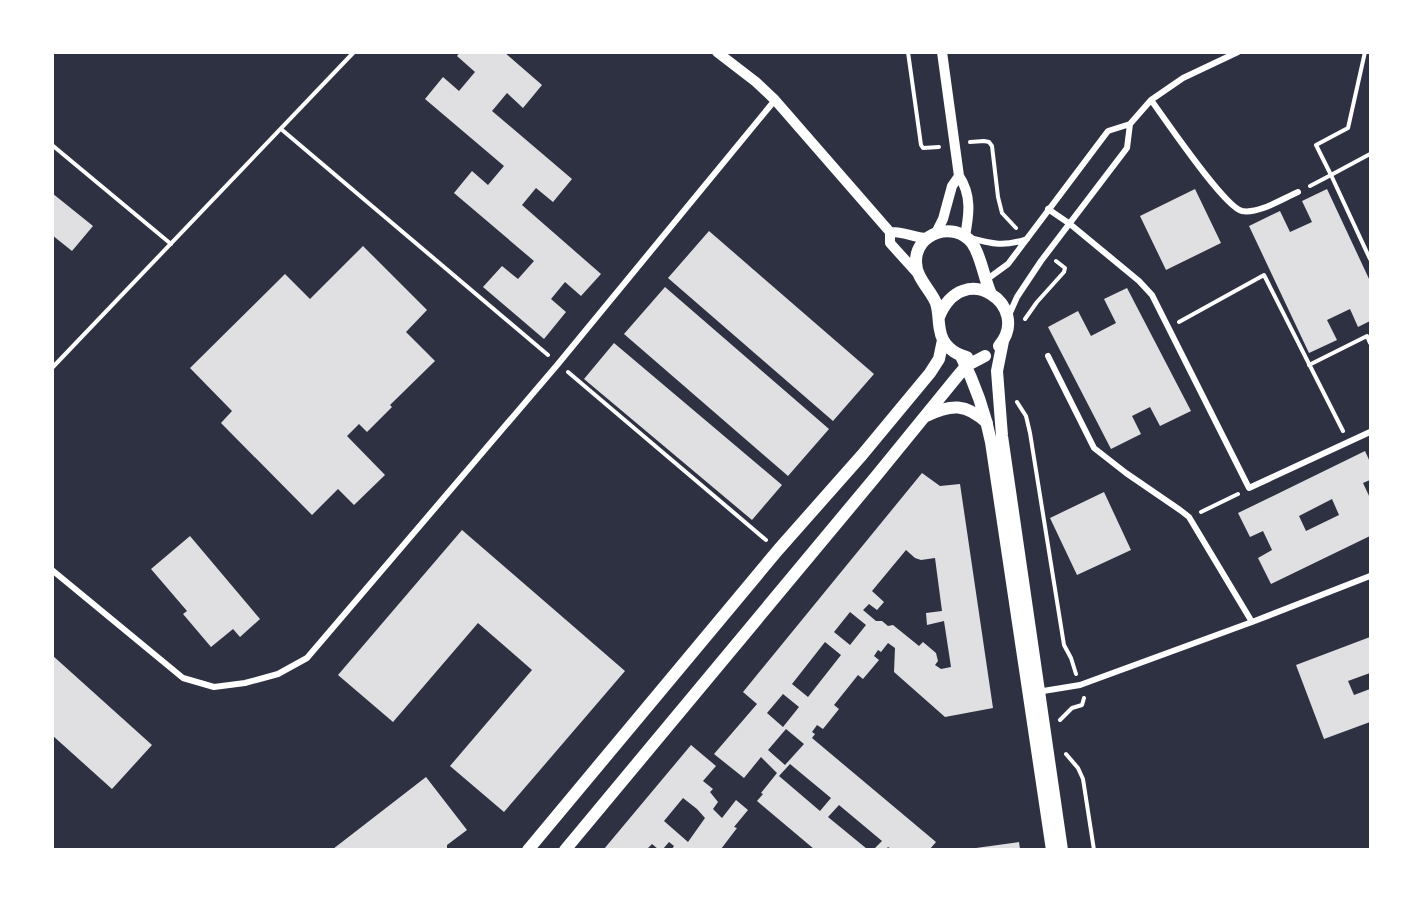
<svg xmlns="http://www.w3.org/2000/svg" width="1423" height="902" viewBox="0 0 1423 902" font-family="Figtree,sans-serif">
	<style>
		.building { fill: #e0e0e3; fill-rule: evenodd }
		.lines { fill: none; stroke-linecap: round; stroke-linejoin: round }
		.path { stroke: #fff; stroke-width: 4 }
		.minor { stroke: #fff; stroke-width: 6 }
		.tertiary { stroke: #fff; stroke-width: 10 }
		.secondary { stroke: #fff; stroke-width: 12 }
	</style>
	<rect width="100%" height="100%" fill="#2d3142"/>
	<!-- building -->
	<path class="building" d="M460 52H504L542 85 523 108 507 93 492 111 572 179 553 202 536 188 522 205 601 274 581 296 565 282 551 299 566 312 544 339 483 287 502 266 518 279 534 261 454 193 472 171 488 185 504 166 425 99 443 77 459 91 475 72 457 56Z
		M1195 189 1221 243 1166 270 1140 216Z
		M1327 189 1370 281V321L1358 327 1350 309 1327 320 1337 340 1309 353 1249 226 1280 211 1290 232 1312 222 1302 201Z
		M52 193 93 226 72 251 52 235Z
		M709 231 874 374 833 421 668 278Z
		M363 246 427 310 406 332 435 361 390 405 392 407 367 432 359 424 347 436 385 475 354 505 338 489 312 515 221 423 232 411 190 368 285 274 310 299Z
		M665 287 829 429 788 476 624 334Z
		M1127 288 1191 411 1160 426 1150 407 1132 416 1141 434 1111 449 1048 327 1078 311 1091 336 1116 323 1104 299Z
		M614 343 782 485 752 520 584 379Z
		M1365 451 1370 462V480L1363 483 1370 498V536L1271 584 1258 558 1272 550 1263 531 1250 537 1238 513ZM1332 499 1339 515 1306 531 1299 516Z
		M922 473 940 486 960 484 993 708 945 717 894 672 895 648 888 643 881 652 878 650 874 656 879 660 863 679 858 675 834 705 839 709 823 729 817 725 812 732 815 734 812 738 936 842 930 849H891L888 847 886 849H874L882 841 839 805 828 817 867 849H814L757 801 763 794 761 793 777 773 761 757 744 778 714 754 757 704 743 692ZM906 550 915 558 921 560 935 558 942 611 926 613 927 625 944 621 951 667 941 669 935 665 938 661 936 653 923 642 919 646 893 625 888 626 882 621H876L863 610 869 604 877 610 884 602 872 591ZM850 612 866 625 850 645 834 632ZM825 642 841 655 808 697 792 684ZM783 694 799 707 783 727 767 713ZM786 729 804 744 785 765 768 750ZM790 764 831 798 820 811 779 776Z
		M1104 492 1131 550 1077 575 1050 518Z
		M462 530 625 671 504 812 450 766 532 670 478 623 393 722 338 675Z
		M190 536 260 619 240 637 233 629 211 647 183 614 187 611 151 569Z
		M1370 637V673L1348 681 1354 695 1370 689V722L1324 739 1296 665Z
		M52 655 152 745 112 789 52 735Z
		M691 745 716 766 703 781 713 789 710 792 718 802 713 809 722 818 736 800 748 810 734 827 737 828 721 849H672L674 846 669 842 663 849H658L652 844 647 849H604ZM683 798 697 809 705 818 688 842 664 821Z
		M426 777 467 830 447 845V849H333Z
		M1019 842 1020 849H976V848Z"/>
	<g class="lines">
		<!-- path -->
		<path class="path" d="M908 52 921 145 923 148 939 147
			M1365 52 1348 128 1316 145 1331 175 1370 154
			M281 129 548 355
			M970 142 984 141 989 142 992 146 998 197 1002 213 1016 228
			M52 145 171 244
			M1310 186 1331 175 1370 259
			M1025 319 1037 302 1064 272 1065 268 1056 261
			M1179 322 1264 275 1343 431
			M1309 365 1367 336 1370 343
			M52 368 354 52
			M568 372 766 540
			M1017 402 1026 416 1030 433 1064 645 1071 658 1076 674
			M1201 512 1238 494
			M1060 720 1072 708 1082 705 1084 698
			M1066 754 1078 768 1083 779 1094 850"/>
		<!-- minor -->
		<path class="minor" d="M1151 100C1165 119 1224 207 1242 211 1259 214 1282 199 1298 192
			M1048 209 1070 224 1139 281 1152 295 1249 488 1370 432
			M970 238C992 244 1004 247 1027 239
			M986 280 1008 264 1108 131 1130 124 1151 100 1183 78 1238 52
			M1009 315 1017 297 1041 261 1127 148 1130 124
			M1048 356 1094 448 1126 473 1180 510 1189 517 1252 622
			M52 570 183 678 214 687 245 683 278 674 307 658 558 364 775 100
			M1037 692 1080 685 1252 622 1370 576"/>
		<!-- tertiary -->
		<path class="tertiary" d="M717 52 756 82 775 100 890 232V243L917 273
			M942 52 959 176C972 195 969 215 965 236
			M890 232C903 231 914 238 927 238
			M936 233 943 219 952 186 959 176"/>
		<!-- secondary -->
		<path class="secondary" d="M939 317C963 257 1033 306 999 346
			M1003 341 997 371 1002 436 1062 850
			M961 356C975 384 985 411 991 442L1052 850
			M967 357C953 354 942 344 940 330 938 321 939 312 936 303 930 289 916 278 916 262 915 233 954 220 972 243 981 255 984 279 991 294
			M926 416C951 404 966 403 987 423
			M528 850 778 550 862 455 930 373 939 359 943 340
			M565 850 877 475 956 378 966 366 985 356"/>
	</g>
	<!-- border -->
	<rect width="1423" height="902" fill="none" stroke="#ffffff" stroke-width="108"/>
</svg>
